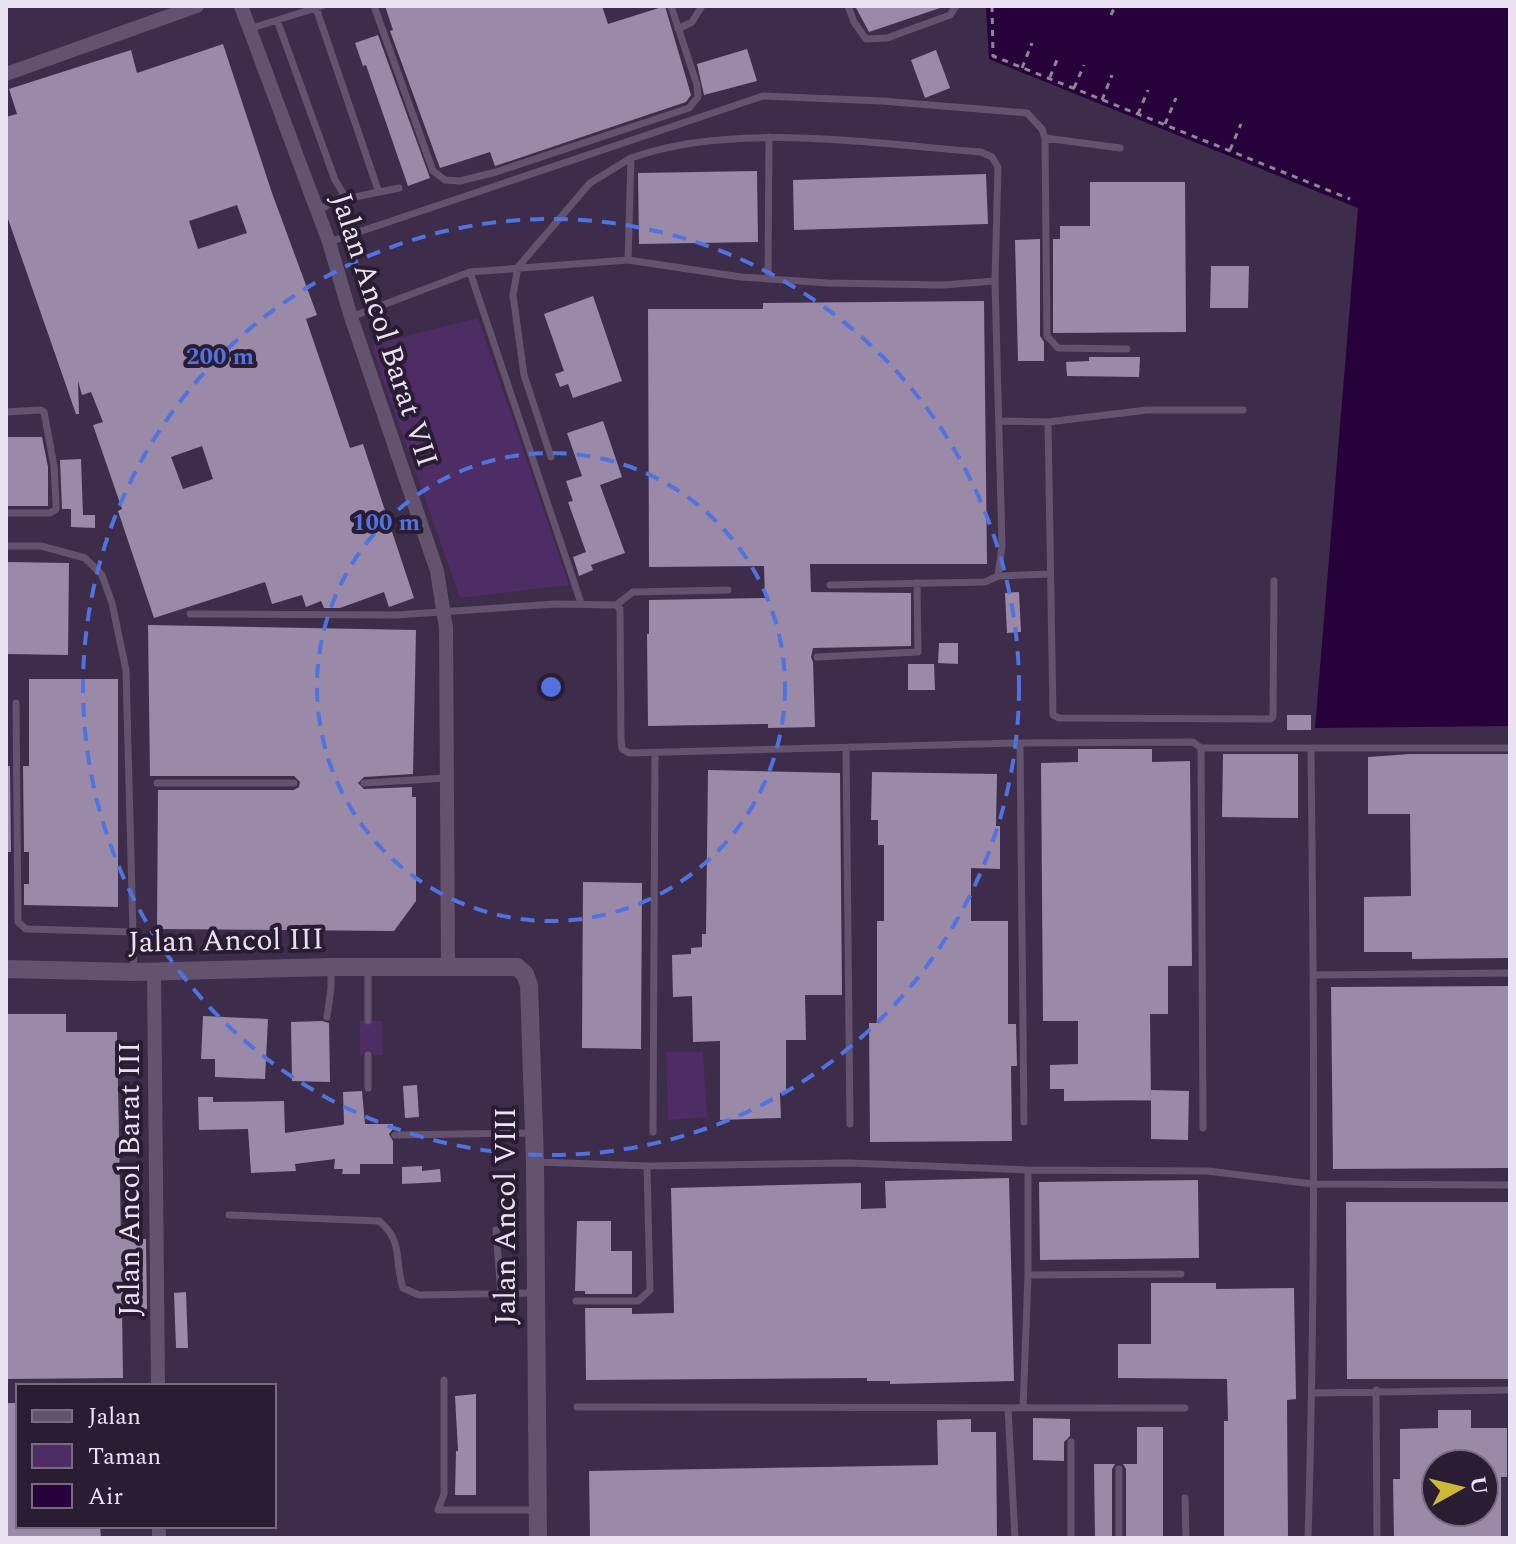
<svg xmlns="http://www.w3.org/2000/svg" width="1516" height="1544" viewBox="0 0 1516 1544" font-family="Spectral,serif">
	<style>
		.built { fill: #3e2c4b; fill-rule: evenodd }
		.green { fill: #4e2c64 }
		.water { fill: #27023a }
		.building { fill: #9a89a7; fill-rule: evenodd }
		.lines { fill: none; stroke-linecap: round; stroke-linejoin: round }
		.path { stroke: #908499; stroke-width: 3; stroke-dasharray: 6 6; stroke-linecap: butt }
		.service { stroke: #63536f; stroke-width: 7 }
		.minor { stroke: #63536f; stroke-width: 14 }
		.tertiary { stroke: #63536f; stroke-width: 18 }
		.ring { fill: none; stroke: #5073de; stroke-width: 4; stroke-dasharray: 14 10 }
		.labels { text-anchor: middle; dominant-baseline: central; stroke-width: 8; stroke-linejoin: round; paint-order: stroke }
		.street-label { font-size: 30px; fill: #eae1f1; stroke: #2a1c33 }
		.centre { fill: #5073de; stroke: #2a1c33; stroke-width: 4 }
		.ring-label { font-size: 24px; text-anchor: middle; font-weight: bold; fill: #5073de; stroke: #2a1c33; stroke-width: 8; stroke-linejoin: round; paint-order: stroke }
	</style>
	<rect width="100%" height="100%" fill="#34253e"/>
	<!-- built -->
	<path class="built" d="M6 6H986L989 59 1358 208 1316 727 1510 726V1538H6ZM18 1386H274V1526H18ZM1436 1464H1484V1512H1436Z"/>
	<!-- green -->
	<path class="green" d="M478 318 569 585 460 598 371 345Z
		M360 1021H382L383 1055H360Z
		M666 1052H703L707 1117 668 1120Z"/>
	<!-- water -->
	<path class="water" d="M986 6H1510V726L1315 728 1358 208 989 59Z"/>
	<!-- building -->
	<path class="building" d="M385 6H602L608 24 665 6 691 95 686 102 495 166 490 152 440 168 390 31 393 30Z
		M855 6H940V8L869 32Z
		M378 35 430 178 408 186 366 65 363 66 355 43Z
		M223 44 272 193 317 315 306 319 350 448 363 444 414 598 389 607 384 592 340 608H324L321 601 306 607 302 595 272 604 265 582 154 618 118 511 122 509 93 425 103 422 91 392 82 395 78 381 79 414H76L6 213V117L17 114 9 89 131 50 137 73ZM237 205 247 233 198 249 189 221ZM202 446 213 479 183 489 171 457Z
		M747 49 757 81 704 95 697 64Z
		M936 50 950 88 925 98 911 60Z
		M757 171 758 242 639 244 638 173Z
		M986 174 988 224 794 230 793 180Z
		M1090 182H1185L1186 332 1053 333V239H1060V226H1090Z
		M1040 239V336L1044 342V361H1018L1015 240Z
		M1211 266H1249L1248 308H1210Z
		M593 296 622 381 573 398 568 384 560 387 555 374 564 371 544 314Z
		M984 301 987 564H810L811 592 911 593V646L813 648 811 657 813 662 815 727 768 728V724L648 726 647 634H649V600L765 598 764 566 649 567 648 309H763V303Z
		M1089 357H1140L1139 377 1067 376 1066 362 1089 361Z
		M603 421 622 477 600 485 625 553 591 565 593 570 579 576 573 557 586 552 568 502 573 501 566 481 582 476 567 433Z
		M6 437H42L48 467V506H6Z
		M81 459 83 515H95V528L71 527V509H62L60 460Z
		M6 562 69 563 68 655 6 654Z
		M1019 592 1021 632 1007 633 1005 593Z
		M148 625 416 630 413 774 364 777 358 783 364 789 412 787V797H416V901L394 931 157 929 158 790H294L299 787 300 782 294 776H150Z
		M939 643H958V664L938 663Z
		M908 664H934L935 690H908Z
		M29 679H118V907L24 905V884H29V852H24L23 766H29Z
		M1287 715H1311V730H1287Z
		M1078 749H1152V762L1190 761 1192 966H1168V1014H1150L1151 1100 1064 1101V1089H1050V1065L1078 1064V1021H1043L1041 763 1078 762Z
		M1223 754H1298V818L1222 817Z
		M1410 754H1510V958L1412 959V952H1364V897L1411 896 1410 814H1368V757Z
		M6 766H10L11 852H6Z
		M708 770 840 773 842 995H805L806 1040H786V1093H780L781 1118 720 1120V1041L693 1042 692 996 673 997 672 955 691 954V948L702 947V934H706Z
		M872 772 997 774 996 826H1000V869L971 868V921H1008V1024H1016L1017 1066H1011L1012 1141 870 1142 869 1023H877V921H884V845H878V820H871Z
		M583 882 642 883 641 1049 582 1048Z
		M1510 986V1168L1333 1169 1331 987Z
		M6 1014H66V1032H117L121 1239H146L147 1309H122L123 1378 6 1379Z
		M203 1016 268 1019 265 1079 215 1077V1059H201Z
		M322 1021 329 1023 330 1082 292 1081 291 1022Z
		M417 1085 419 1117 405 1118 403 1086Z
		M1151 1090 1189 1091 1188 1140 1151 1139Z
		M362 1091 365 1124H393V1129L389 1134 393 1141V1164H360V1174H342L343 1169H334L335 1159 295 1164 296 1171 251 1173 248 1129 199 1130 198 1097H213V1102L284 1101 285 1133 342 1125 344 1124 343 1092Z
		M422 1166V1171L440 1169 441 1182 402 1184V1167Z
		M1009 1178 1014 1381 890 1384V1381H867V1378L586 1380 585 1308H632V1314L674 1313 671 1188 861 1183V1209L886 1208 885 1181Z
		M1198 1180 1199 1258 1040 1260 1039 1182Z
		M1346 1202H1510V1379H1347Z
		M577 1221H611V1251H632V1294H585V1291H575Z
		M1151 1283H1216V1289L1294 1288 1296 1399 1287 1400 1288 1538H1224V1421H1228L1227 1379 1118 1378V1344H1151Z
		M186 1292 188 1348H176L174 1293Z
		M476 1394V1495H455L456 1451H458L455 1396Z
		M6 1403H18V1526H100L101 1538H6Z
		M1438 1410H1471V1428H1507V1477H1501V1538H1394L1393 1479H1400V1429L1438 1428ZM1436 1464H1484V1512H1436Z
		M1033 1418 1070 1419V1436L1064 1442V1461L1033 1460Z
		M971 1419V1432H996L997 1538H590L589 1471 938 1465 937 1420Z
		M1137 1427H1163V1538H1126V1469L1123 1464H1137Z
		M1094 1464H1115L1112 1469V1538H1095Z"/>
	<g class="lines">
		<!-- path -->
		<path class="path" d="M992 6 993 56 1350 199
			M1111 15 1115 6
			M1022 68 1032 43
			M1050 77 1059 55
			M1074 88 1084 65
			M1102 100 1112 75
			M1138 114 1148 90
			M1165 124 1176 98
			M1230 150 1241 124"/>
		<!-- service -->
		<path class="service" d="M374 6 433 171 445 180 460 181 496 172 689 108 698 97 697 85 671 6
			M848 6 854 22 866 39 887 38 950 15 956 6
			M316 8 378 190
			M277 20 335 180 344 195
			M249 29 322 6
			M678 29 692 22 702 6
			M1045 138 1120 148
			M631 158C733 121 874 144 981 152L992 157 998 167 995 281 1002 546 998 576 985 582 830 585
			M318 211 344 195 355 197 399 188
			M329 242 763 96 882 101 1027 113 1042 129 1045 138 1047 336 1058 348 1127 349
			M470 272 581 603
			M768 278 769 137
			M351 317 470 272 628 260 741 277 828 283 943 285 995 281
			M6 412 41 410 44 412 54 466 56 504V509L50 513H6
			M1000 421 1048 422 1147 410H1243
			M1048 422 1053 715 1059 718 1270 719 1273 717 1274 581
			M551 457 524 375 513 295 518 267 590 183 631 158 628 260
			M6 546H41L85 558 102 575 112 603 126 670 134 972
			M998 576 1050 574
			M616 605 633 592 728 590
			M190 614 396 615 556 604 616 605 620 609 621 738 622 749 629 753 1020 743 1193 742 1201 748H1510
			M817 657 918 652 917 583
			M16 703 18 922 26 929 134 932
			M1020 743 1024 1122
			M846 748 850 1124
			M1201 748 1203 1128
			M157 783H294
			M364 783 446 778
			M1313 975 1510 973
			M327 1017 331 988V969
			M368 1021V969
			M368 1088V1055
			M653 1132 655 753
			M395 1135 532 1133
			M537 1162 647 1166 849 1163 1028 1170 1208 1171 1313 1184 1510 1185
			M229 1215 379 1221C404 1241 394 1261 403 1288L419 1295 534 1293
			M496 1230 501 1295
			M1028 1275 1181 1274
			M576 1301H638L650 1290 647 1166
			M444 1380V1494L438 1510H535
			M1376 1390 1377 1538
			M1312 1393 1510 1390
			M577 1407 1185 1408
			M1008 1408 1015 1538
			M1023 1408 1028 1275V1170
			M1185 1498 1186 1538
			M1071 1538V1442
			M1119 1538V1469
			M1308 1538C1316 1275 1314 1012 1311 750"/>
		<!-- minor -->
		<path class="minor" d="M241 6 329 242 351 317 437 571 446 628 448 966
			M6 74 197 6
			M154 971 158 1386
			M159 1526V1538"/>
		<!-- tertiary -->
		<path class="tertiary" d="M6 969 134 972 331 967H517L525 974 529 985 535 1162 538 1538"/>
	</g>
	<!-- distance rings -->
	<g class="ring">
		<circle cx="551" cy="687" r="234"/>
		<circle cx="551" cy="687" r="468"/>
	</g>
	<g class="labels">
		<!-- street labels -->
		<g class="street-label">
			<text transform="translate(384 330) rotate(72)">Jalan Ancol Barat VII</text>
			<text transform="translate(226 941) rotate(-1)">Jalan Ancol III</text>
			<text transform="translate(130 1179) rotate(-90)">Jalan Ancol Barat III</text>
			<text transform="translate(506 1216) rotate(-90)">Jalan Ancol VIII</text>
		</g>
	</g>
	<circle cx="551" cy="687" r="12" class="centre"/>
	<g class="ring-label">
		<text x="220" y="364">200 m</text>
		<text x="386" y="530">100 m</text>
	</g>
	<!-- border -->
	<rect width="1516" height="1544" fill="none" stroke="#eae1f1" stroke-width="16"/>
	<!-- legend -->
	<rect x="16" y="1384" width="260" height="144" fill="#2a1c33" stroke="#776b7f" stroke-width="2"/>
	<rect x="32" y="1410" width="40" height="12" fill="#63536f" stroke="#776b7f" stroke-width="2"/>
	<text x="88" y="1424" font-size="24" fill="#eae1f1">Jalan</text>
	<rect x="32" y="1444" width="40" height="24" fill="#4e2c64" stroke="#776b7f" stroke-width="2"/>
	<text x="88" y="1464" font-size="24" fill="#eae1f1">Taman</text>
	<rect x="32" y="1484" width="40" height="24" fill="#27023a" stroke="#776b7f" stroke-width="2"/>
	<text x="88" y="1504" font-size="24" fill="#eae1f1">Air</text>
	<!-- north arrow -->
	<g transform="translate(1460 1488) rotate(82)"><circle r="38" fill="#2a1c33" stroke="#776b7f" stroke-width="2"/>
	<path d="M0-6L14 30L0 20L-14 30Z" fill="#ccb938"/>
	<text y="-12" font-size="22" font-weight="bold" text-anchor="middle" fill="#eae1f1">U</text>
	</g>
</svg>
